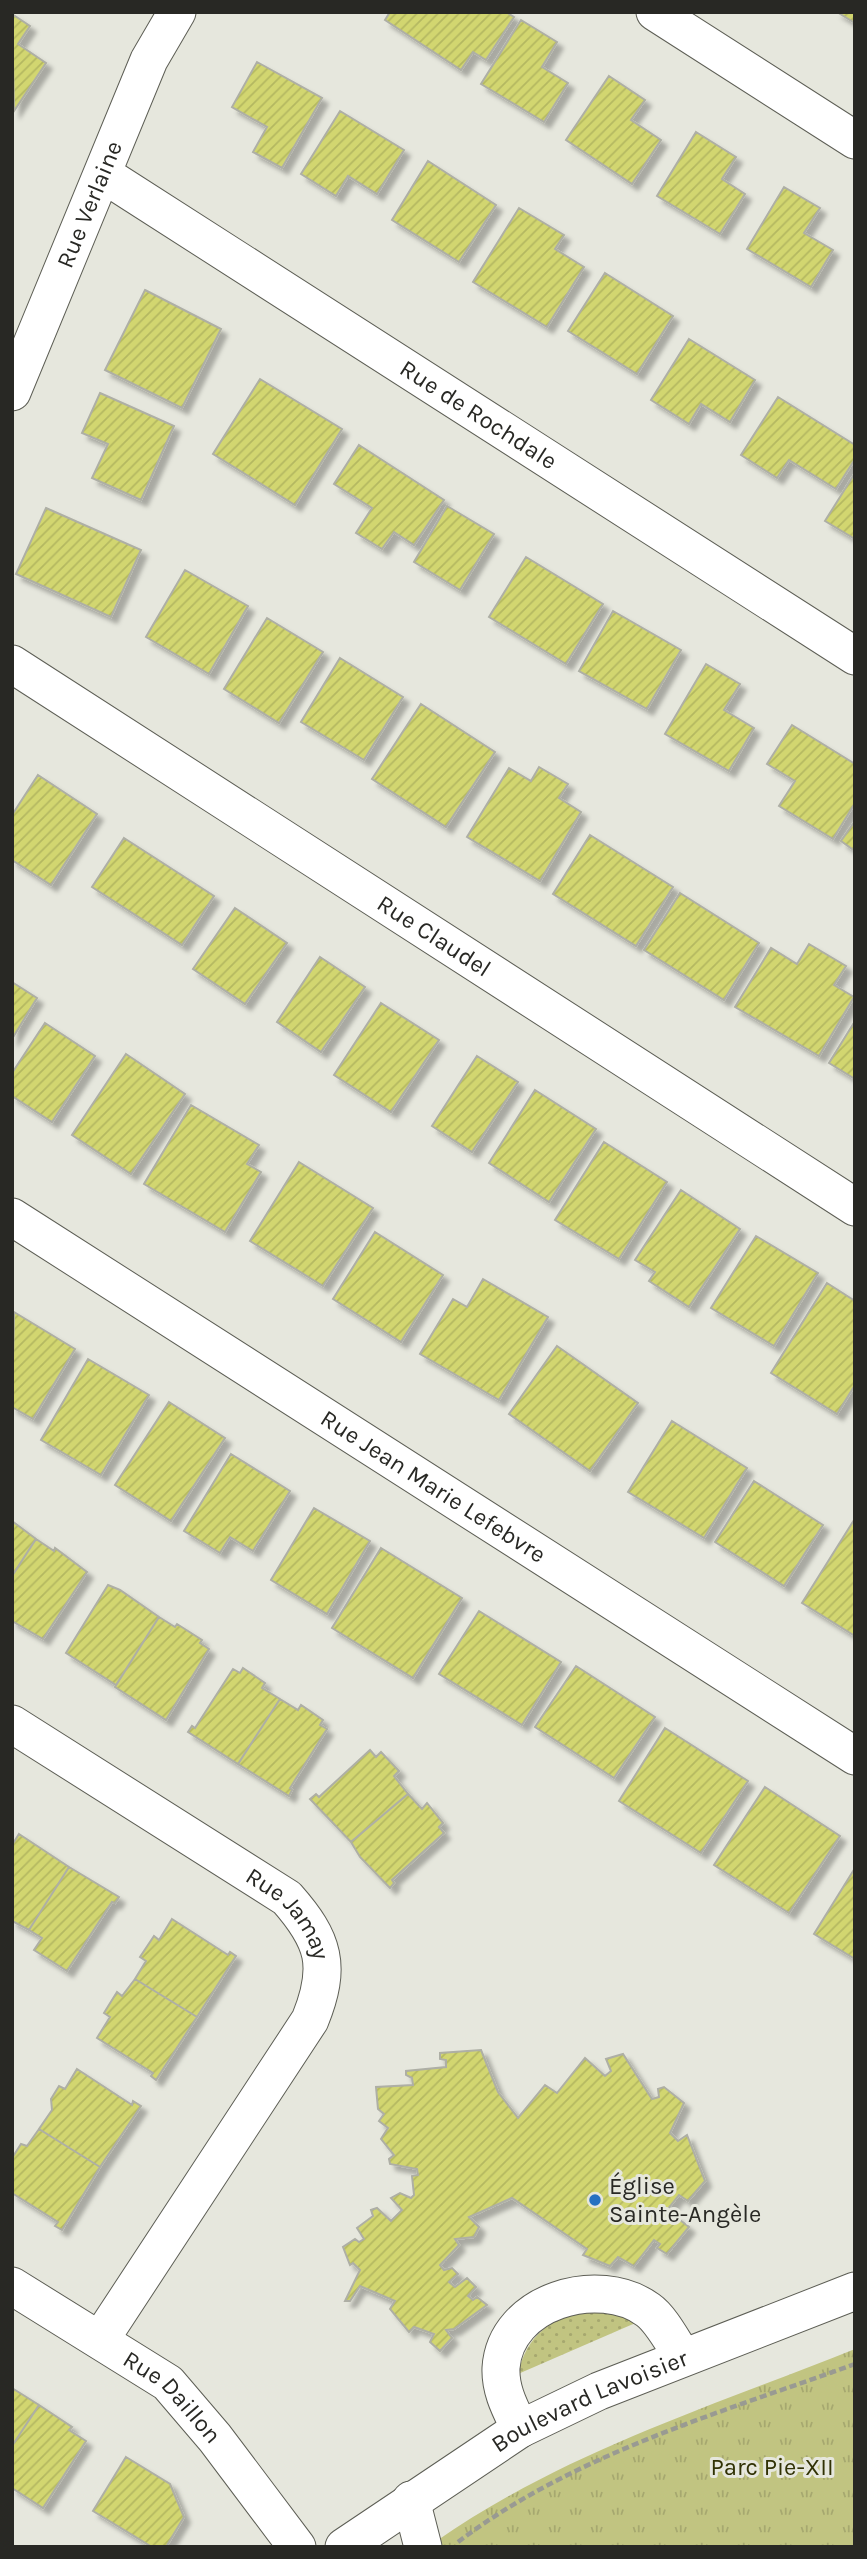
<svg xmlns="http://www.w3.org/2000/svg" width="867" height="2559" viewBox="0 0 867 2559" font-family="Karla,sans-serif">
	<style>
		.grass { fill: url(#grass-dots) }
		.park { fill: url(#park-tufts) }
		.building { fill: url(#building-hatch); stroke: #aeafa5; stroke-width: 2; filter: url(#shadow) }
		.lines { fill: none; stroke-linecap: round; stroke-linejoin: round }
		.minor-casing { stroke: #5d5e55; stroke-width: 39 }
		.path { stroke: #999a92; stroke-width: 4.5; stroke-dasharray: 7 3.5; stroke-linecap: butt }
		.minor { stroke: #fff; stroke-width: 37 }
		.poi-dot { fill: #2571c1; stroke: #e6e7dd; stroke-width: 2.5 }
		.labels { text-anchor: middle; dominant-baseline: central; stroke-width: 6; stroke-linejoin: round; paint-order: stroke }
		.street-label { font-size: 24px; fill: #282824; stroke: #e6e7dd }
		.poi-label { font-size: 24px; fill: #282824; stroke: #e6e7dd; text-anchor: start }
		.park-label { font-size: 24px; fill: #313205; stroke: #e6e7dd }
	</style>
	<defs>
		<pattern id="grass-dots" width="8" height="8" patternUnits="userSpaceOnUse" patternTransform="scale(1.75)"><rect width="8" height="8" fill="#c1c481"/><path d="M2 2h.1M6 6h.1" fill="none" stroke="#a6a86f" stroke-width="1.8" stroke-linecap="round"/></pattern>
		<pattern id="park-tufts" width="24" height="20" patternUnits="userSpaceOnUse" patternTransform="scale(1.75)"><rect width="24" height="20" fill="#c1c481"/><path d="M3 7l-1-3M5 7V3M7 7l1-3M15 17l-1-3M17 17v-4M19 17l1-3" fill="none" stroke="#a6a86f"/></pattern>
		<pattern id="building-hatch" width="6" height="6" patternUnits="userSpaceOnUse" patternTransform="scale(1.75)"><rect width="6" height="6" fill="#d2d670"/><path d="M-1 1l2-2M0 6l6-6M5 7l2-2" fill="none" stroke="#b4b861"/></pattern>
		<filter id="shadow"><feDropShadow dx="6" dy="6" stdDeviation="2" flood-color="#0004"/></filter>
	</defs>
	<rect width="100%" height="100%" fill="#e6e7dd"/>
	<!-- grass -->
	<path class="grass" d="M588 2308 640 2321 518 2374C526 2335 552 2318 588 2308Z"/>
	<!-- park -->
	<path class="park" d="M855 2349V2547H428C558 2454 708 2408 855 2349Z"/>
	<!-- building -->
	<path class="building" d="M390 12H506L514 17 486 60 473 52 461 70 385 20Z
		M837 12H855V23Z
		M12 14 30 26 18 44 46 63 14 111Z
		M521 20 557 42 542 67 568 83 544 122 481 84Z
		M257 62 322 98 282 168 253 152 267 127 232 107Z
		M609 76 645 100 631 120 661 140 632 184 566 140Z
		M340 111 404 150 377 194 348 176 336 196 301 174Z
		M696 132 736 157 722 179 745 194 720 234 657 196Z
		M428 161 496 205 459 262 392 220Z
		M784 187 820 208 804 233 833 250 811 287 747 249Z
		M519 208 564 235 555 249 584 267 547 327 473 282Z
		M605 273 673 316 637 374 568 331Z
		M145 290 221 329 182 408 105 370Z
		M689 339 755 380 730 422 701 404 689 424 651 400Z
		M260 379 342 429 295 505 213 454Z
		M100 393 174 426 141 500 92 478 108 444 82 433Z
		M778 397 855 445V459L836 489 789 460 777 478 741 455Z
		M359 445 444 500 414 545 394 532 382 549 356 533 372 508 334 484Z
		M855 473V539L825 521Z
		M447 506 494 534 460 590 414 562Z
		M46 508 141 550 111 617 16 574Z
		M526 557 603 604 566 664 489 617Z
		M185 570 248 606 209 674 146 637Z
		M613 611 681 650 647 709 579 671Z
		M267 618 323 652 279 723 224 689Z
		M340 658 403 697 364 760 301 722Z
		M706 664 740 684 724 710 754 728 729 771 665 734Z
		M421 704 495 752 446 827 372 779Z
		M792 725 855 764V803L833 839 779 806 795 781 767 764Z
		M539 767 568 784 559 798 581 812 540 881 467 837 509 768 531 781Z
		M38 775 97 814 51 885 12 860V815Z
		M855 821V851L841 841Z
		M590 835 673 887 636 946 553 894Z
		M124 838 214 896 182 945 92 887Z
		M680 893 759 943 724 1000 644 950Z
		M235 908 287 943 245 1004 193 969Z
		M809 944 846 966 834 985 854 997 819 1056 735 1007 771 948 797 964Z
		M320 957 365 987 321 1052 277 1022Z
		M12 982 37 998 12 1039Z
		M381 1003 439 1040 391 1112 334 1075Z
		M855 1021V1079L829 1063Z
		M45 1023 95 1056 52 1122 12 1096V1073Z
		M126 1054 185 1094 131 1174 72 1135Z
		M477 1056 518 1082 472 1152 432 1126Z
		M535 1090 596 1129 549 1202 489 1163Z
		M191 1105 259 1145 247 1164 261 1172 225 1232 144 1184Z
		M604 1142 667 1182 619 1259 555 1220Z
		M299 1162 373 1208 323 1286 250 1241Z
		M681 1190 740 1229 689 1307 649 1281 655 1272 635 1260Z
		M375 1232 443 1275 401 1342 333 1299Z
		M756 1236 818 1273 774 1346 711 1308Z
		M483 1279 548 1317 499 1400 420 1354 453 1299 467 1307Z
		M827 1283 855 1301V1385L837 1414 771 1373Z
		M14 1312 75 1349 33 1419 12 1407Z
		M557 1346 638 1403 590 1471 509 1414Z
		M88 1359 149 1395 101 1475 41 1440Z
		M169 1402 225 1438 171 1521 115 1485Z
		M672 1421 747 1468 704 1538 628 1492Z
		M231 1454 290 1491 253 1551 230 1537 220 1553 184 1531Z
		M754 1481 823 1525 784 1586 715 1542Z
		M314 1508 370 1541 327 1614 271 1580Z
		M854 1520H855V1636L802 1603Z
		M12 1521 36 1539 12 1576Z
		M36 1539 54 1551 55 1548 87 1572 43 1639 12 1621V1576Z
		M381 1548 462 1598 413 1678 332 1628Z
		M108 1585 120 1590 159 1617 116 1685 66 1653Z
		M479 1611 561 1662 522 1725 439 1674Z
		M159 1617 175 1627 177 1624 202 1640 200 1643 209 1649 166 1720 115 1687Z
		M576 1666 655 1717 614 1778 535 1727Z
		M243 1668 265 1683 262 1688 280 1699 238 1764 188 1732 192 1726 195 1728 233 1669 240 1673Z
		M280 1699 298 1710 301 1705 323 1720 320 1725 327 1729 290 1788 292 1790 289 1796 238 1764Z
		M665 1728 748 1781 701 1853 619 1801Z
		M370 1750 376 1757 381 1752 399 1771 394 1776 408 1794 351 1842 310 1799 316 1794 319 1797Z
		M765 1787 840 1836 789 1913 714 1865Z
		M408 1794 422 1809 427 1803 443 1823 439 1827 444 1833 392 1880 394 1883 390 1888 360 1857 351 1842Z
		M19 1834 69 1867 29 1930 12 1921V1845Z
		M69 1867 119 1897 115 1903 112 1902 67 1971 34 1950 42 1938 29 1930Z
		M855 1868V1959L814 1934Z
		M172 1919 228 1955 230 1952 236 1956 197 2017 135 1979 146 1961 140 1957 154 1936 159 1940Z
		M135 1979 197 2017 156 2080 151 2076 153 2073 97 2038 110 2017 104 2013 117 1992 122 1996Z
		M481 2050 498 2092 518 2118 545 2085 557 2093 585 2058 605 2076 611 2071 606 2059 623 2054 652 2099 659 2097 658 2089 664 2087 684 2103 670 2133 678 2141 687 2135 705 2181 688 2201 679 2195 667 2210 689 2227 667 2254 657 2248 660 2244 654 2240 634 2266 618 2257 610 2266 583 2255 587 2249 512 2198 469 2217 479 2227 474 2237 455 2239 459 2245 440 2265 444 2270 452 2268 458 2274 449 2282 455 2287 467 2278 476 2287 468 2296 473 2300 477 2297 487 2305 454 2329 446 2330 452 2338 440 2351 430 2342 434 2334 414 2327 409 2332 390 2309 395 2301 360 2286 350 2301H345L360 2270 353 2263 350 2265 343 2247 355 2239 359 2242 364 2239 357 2228 373 2216 371 2210 377 2208 391 2221 402 2210 391 2198 400 2193 411 2198 414 2195 412 2176 418 2175 417 2169 390 2164 389 2159 394 2155 381 2139 388 2128 379 2121 384 2114 378 2109 376 2087 413 2085 412 2078 406 2075V2071L446 2067V2060L440 2059V2053Z
		M77 2069 132 2105 133 2101 141 2106 100 2167 39 2129 52 2110 51 2099 59 2086 65 2089Z
		M39 2129 100 2167 62 2230 55 2226 58 2222 12 2193V2158L21 2144 27 2146Z
		M12 2388 39 2405 12 2446Z
		M39 2405 72 2427 69 2430 86 2441 43 2508 12 2488V2446Z
		M126 2457 170 2484 184 2517 166 2547H152L93 2511Z"/>
	<g class="lines">
		<defs>
			<g id="minor">
				<path d="M655 12 855 140"/>
				<path id="s1" d="M103 174 855 656"/>
				<path id="s2" d="M12 392 149 60 177 12"/>
				<path id="s3" d="M12 664 855 1207"/>
				<path id="s4" d="M12 1217 855 1756"/>
				<path id="s5" d="M12 1724 287 1898C324 1940 332 1966 310 2020L100 2340"/>
				<path id="s6" d="M12 2286 168 2383 215 2438 297 2547"/>
				<path d="M520 2429C511 2410 500 2391 501 2368 505 2301 599 2274 648 2310 662 2320 673 2343 683 2357"/>
				<path d="M411 2500 423 2547"/>
				<path id="s7" d="M344 2547 520 2429 599 2391 855 2291"/>
			</g>
		</defs>
		<!-- minor casing -->
		<use href="#minor" class="minor-casing"/>
		<!-- path -->
		<path class="path" d="M458 2542C574 2454 720 2413 855 2364"/>
		<!-- minor -->
		<use href="#minor" class="minor"/>
	</g>
	<!-- markers -->
	<circle class="poi-dot" cx="595" cy="2200" r="7"/>
	<g class="labels">
		<!-- street labels -->
		<g class="street-label">
			<text stroke="none"><textPath href="#s2" startOffset="203">Rue Verlaine</textPath></text>
			<text stroke="none"><textPath href="#s1" startOffset="446">Rue de Rochdale</textPath></text>
			<text stroke="none"><textPath href="#s3" startOffset="502">Rue Claudel</textPath></text>
			<text stroke="none"><textPath href="#s4" startOffset="500">Rue Jean Marie Lefebvre</textPath></text>
			<text stroke="none"><textPath href="#s5" startOffset="338">Rue Jamay</textPath></text>
			<text stroke="none"><textPath href="#s6" startOffset="196">Rue Daillon</textPath></text>
			<text stroke="none"><textPath href="#s7" startOffset="287">Boulevard Lavoisier</textPath></text>
		</g>
		<!-- poi labels -->
		<g class="poi-label">
			<text x="609" y="2186">Église<tspan x="609" dy="28">Sainte-Angèle</tspan></text>
		</g>
		<!-- park labels -->
		<g class="park-label">
			<text x="772" y="2467">Parc Pie-XII</text>
		</g>
	</g>
	<!-- border -->
	<rect width="867" height="2559" fill="none" stroke="#282824" stroke-width="28"/>
</svg>
